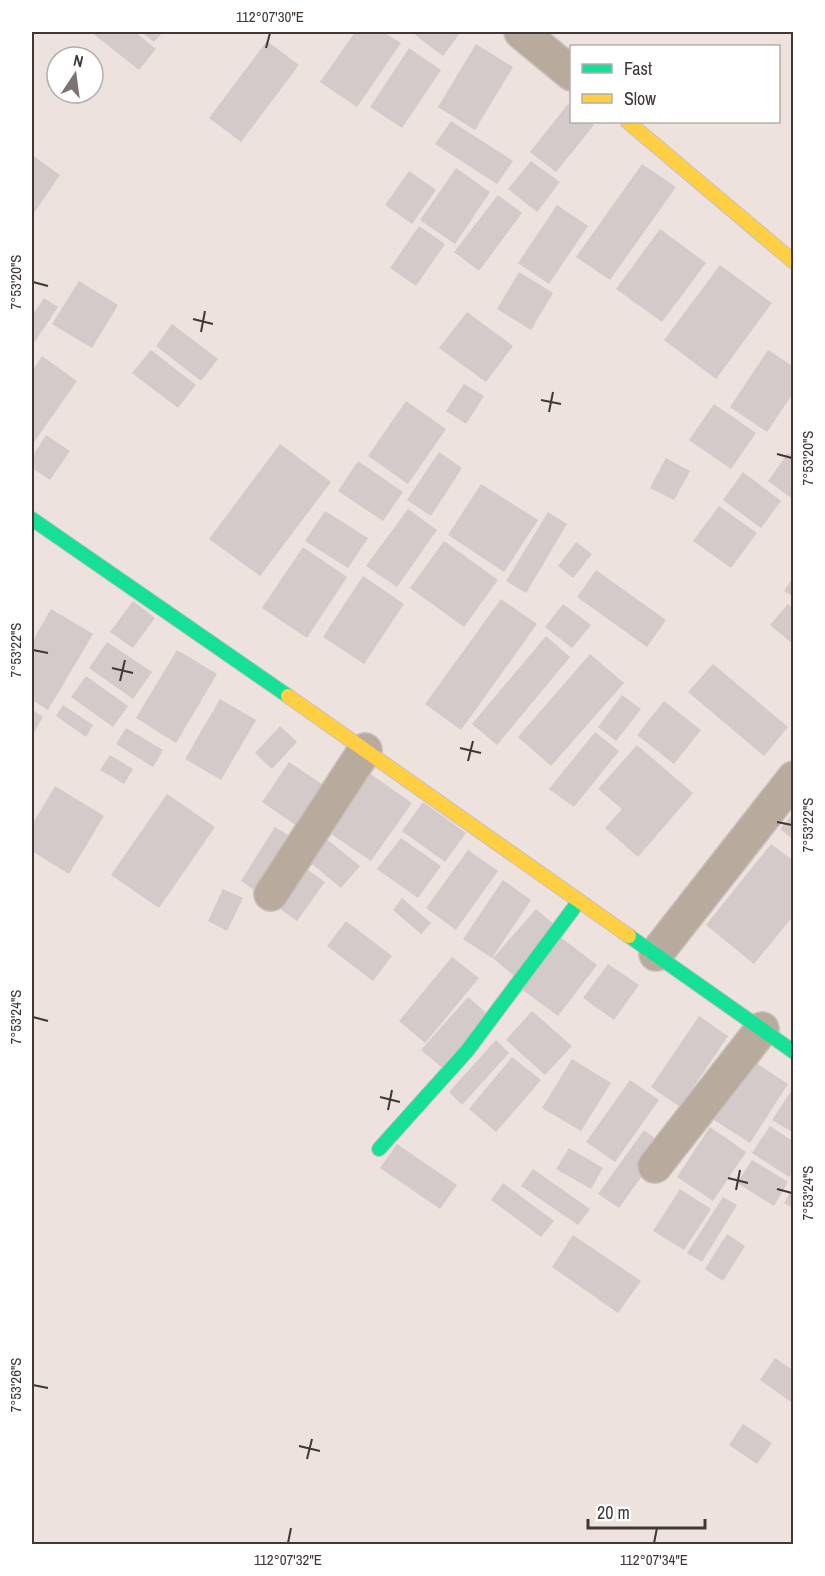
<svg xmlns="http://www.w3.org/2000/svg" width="825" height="1576" viewBox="0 0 825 1576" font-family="'Archivo Narrow',sans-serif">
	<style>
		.building { fill: #d3cac9 }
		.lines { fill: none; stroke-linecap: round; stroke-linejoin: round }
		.street-casing { stroke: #c9c1be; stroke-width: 36 }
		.fast-casing { stroke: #c9c1be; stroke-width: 16 }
		.slow-casing { stroke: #c9c1be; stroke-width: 16 }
		.street { stroke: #b8aa9d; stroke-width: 33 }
		.fast { stroke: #16e098; stroke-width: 14 }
		.slow { stroke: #ffcf43; stroke-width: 14 }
		.ticks { fill: none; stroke: #403836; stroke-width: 2 }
		.neatline { fill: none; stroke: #403836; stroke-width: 2 }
		.ticks-label { font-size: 15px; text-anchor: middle; fill: #403836 }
	</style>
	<rect width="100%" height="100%" fill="#ede2de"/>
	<!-- building -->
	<path class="building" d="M91 32H135L156 49 139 70Z
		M141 32H163L154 42Z
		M355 32H383L401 43 357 107 320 82Z
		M418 32H461L443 56 415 35Z
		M267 41 299 65 241 142 209 118Z
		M476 44 513 67 475 130 438 107Z
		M409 48 441 70 402 128 370 107Z
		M568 104 572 107V122H590L594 125 556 172 530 152Z
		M451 121 513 161 497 184 435 144Z
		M32 155 60 175 32 216Z
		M531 161 560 182 537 212 508 189Z
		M642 164 676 187 610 280 576 257Z
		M456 168 490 192 455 244 420 220Z
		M409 171 436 190 412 224 385 205Z
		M498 195 522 213 479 271 454 252Z
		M557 205 588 226 549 284 518 263Z
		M419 226 445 244 416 286 390 268Z
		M660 229 706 263 662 322 616 289Z
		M720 265 772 303 716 379 664 340Z
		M519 272 553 293 531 330 497 309Z
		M79 281 118 305 92 348 52 324Z
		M44 298 58 307 32 346V316Z
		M467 312 513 346 486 382 439 348Z
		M172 324 218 359 201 381 156 346Z
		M151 350 196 385 178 408 132 373Z
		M768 350 794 367V392L767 432 730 407Z
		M42 356 77 381 32 445V371Z
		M464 384 484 396 466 424 446 411Z
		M406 401 446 429 408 484 368 456Z
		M714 404 756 433 731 469 689 440Z
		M46 435 70 451 50 480 32 468V457Z
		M280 444 331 482 260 576 209 539Z
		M439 452 462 468 431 516 407 500Z
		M788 453 794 457V500L768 481Z
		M666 458 690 471 674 500 650 488Z
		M358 461 403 492 383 521 338 491Z
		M743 472 781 501 761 528 723 500Z
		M481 484 538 520 504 572 448 535Z
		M719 506 757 533 731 568 693 541Z
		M408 509 437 530 397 587 366 566Z
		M325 511 368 538 348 568 305 541Z
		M548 512 567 524 526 593 506 581Z
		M444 541 498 580 464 627 410 588Z
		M576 542 592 554 573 578 558 566Z
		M303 547 347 577 307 638 262 608Z
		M596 570 666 620 647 647 577 597Z
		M363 576 404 604 364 664 323 637Z
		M794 576V597L784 591Z
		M501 599 537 624 461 730 425 704Z
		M133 601 155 618 133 648 110 632Z
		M563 604 591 625 572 648 545 627Z
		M788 604 794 609V645L770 625Z
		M51 609 93 634 48 710 32 700V642Z
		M546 636 570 657 497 745 472 724Z
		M107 642 152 672 133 699 89 668Z
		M177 650 217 674 176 743 136 718Z
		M590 654 624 683 551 766 518 737Z
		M713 664 788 727 764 756 688 692Z
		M86 676 128 706 113 727 71 697Z
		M622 695 641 709 616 741 598 727Z
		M220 699 256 720 221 780 185 759Z
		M664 701 701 730 674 764 637 735Z
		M63 705 93 725 86 737 56 716Z
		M32 710 43 717 32 736Z
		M280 726 297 742 272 769 255 753Z
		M126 728 163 750 153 767 116 744Z
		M595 732 619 751 574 807 549 789Z
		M637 745 693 793 638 857 605 828 622 809 598 789Z
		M110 755 133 769 124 784 100 770Z
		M289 762 335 793 307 833 262 802Z
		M369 773 412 803 371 861 328 832Z
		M55 786 104 816 69 874 32 851V825Z
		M167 794 215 827 159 908 111 875Z
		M423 802 466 833 445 862 402 831Z
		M794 812V840L780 829Z
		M275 827 299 842 265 897 241 881Z
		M324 837 360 866 341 888 306 859Z
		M401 838 441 866 418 898 377 869Z
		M771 844 794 861V915L754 964 706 925Z
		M468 850 498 871 456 930 426 908Z
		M301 865 325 882 297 921 273 904Z
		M503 880 531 900 492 958 463 939Z
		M223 889 243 898 227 931 208 921Z
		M402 898 431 923 421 934 393 910Z
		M536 909 557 927 514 976 493 958Z
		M346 921 392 956 373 981 327 946Z
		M559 936 597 965 558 1016 520 988Z
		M452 957 479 978 425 1043 399 1021Z
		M608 964 639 985 614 1020 583 998Z
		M468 997 491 1017 445 1070 421 1050Z
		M532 1011 572 1046 545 1075 506 1040Z
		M699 1016 728 1036 680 1107 651 1087Z
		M496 1040 509 1053 462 1105 449 1092Z
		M512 1057 541 1080 496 1132 469 1109Z
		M572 1059 611 1083 581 1131 542 1108Z
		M753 1061 788 1084 750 1143 714 1120Z
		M630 1080 659 1100 615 1162 586 1142Z
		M794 1087V1133L772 1120Z
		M770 1126 794 1142V1171L789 1177 752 1153Z
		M710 1127 746 1152 713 1201 677 1177Z
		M644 1130 664 1145 619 1208 598 1194Z
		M397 1144 457 1185 440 1209 380 1168Z
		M569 1148 603 1168 591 1189 556 1169Z
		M752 1160 788 1182 774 1206 737 1183Z
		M533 1169 590 1209 578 1225 521 1186Z
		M503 1183 554 1221 541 1237 491 1200Z
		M794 1186V1209L784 1203Z
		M680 1189 711 1209 684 1250 653 1231Z
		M723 1197 737 1205 702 1262 687 1253Z
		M727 1234 745 1246 723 1281 705 1269Z
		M573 1235 641 1281 618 1313 552 1267Z
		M775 1358 794 1371V1404L760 1380Z
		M743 1424 772 1443 757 1464 729 1445Z"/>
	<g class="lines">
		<defs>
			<path id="street" d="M521 32 572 74
				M271 894 365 750
				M656 954 794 778
				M655 1166 762 1029"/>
			<path id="fast" d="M32 519 288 696
				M629 936 794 1052
				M379 1149 467 1051 579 901"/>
			<path id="slow" d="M628 122 794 262
				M288 696 629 936"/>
		</defs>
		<!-- street casing -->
		<use href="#street" class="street-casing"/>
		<!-- fast casing -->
		<use href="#fast" class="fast-casing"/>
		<!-- slow casing -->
		<use href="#slow" class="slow-casing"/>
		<!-- street -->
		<use href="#street" class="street"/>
		<!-- fast -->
		<use href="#fast" class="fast"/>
		<!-- slow -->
		<use href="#slow" class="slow"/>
	</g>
	<!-- ticks -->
	<path class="ticks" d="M266 48 270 33M33 282 48 286M193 319 213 324M201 332 205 311M541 400 561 404M549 412 553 392M777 454 792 458M33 650 48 653M112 668 133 673M120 681 125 660M460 748 481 753M468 761 473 741M777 822 792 825M33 1017 48 1021M380 1097 400 1102M388 1110 392 1090M728 1178 748 1183M777 1189 792 1193M736 1190 740 1170M33 1385 48 1388M299 1446 320 1451M307 1459 312 1439M288 1543 291 1528M654 1543 657 1528"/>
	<!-- border -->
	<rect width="825" height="1576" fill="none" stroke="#ffffff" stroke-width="66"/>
	<!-- legend -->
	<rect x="570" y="45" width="210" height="78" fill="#ffffff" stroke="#b3afaf" stroke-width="1.5"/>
	<rect x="582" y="64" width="30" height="9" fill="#16e098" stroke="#b3afaf" stroke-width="1.5"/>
	<text x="624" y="75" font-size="18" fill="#403836">Fast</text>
	<rect x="582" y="94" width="30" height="9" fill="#ffcf43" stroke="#b3afaf" stroke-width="1.5"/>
	<text x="624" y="105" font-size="18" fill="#403836">Slow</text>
	<!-- north arrow -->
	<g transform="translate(75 75) rotate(13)"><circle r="28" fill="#ffffff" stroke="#b3afaf" stroke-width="1.5"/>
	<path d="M0-4.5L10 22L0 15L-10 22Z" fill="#7d7471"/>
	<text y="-9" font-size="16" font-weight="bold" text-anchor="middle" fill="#403836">N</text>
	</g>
	<!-- scale -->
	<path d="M588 1519v9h117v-9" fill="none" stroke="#403836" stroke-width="3"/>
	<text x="597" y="1519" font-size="18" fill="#403836" stroke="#ffffff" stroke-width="4.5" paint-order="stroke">20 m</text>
	<rect x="33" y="33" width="759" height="1510" class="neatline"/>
	<g class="ticks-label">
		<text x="270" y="22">112°07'30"E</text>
		<text transform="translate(16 282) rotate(-90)" y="5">7°53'20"S</text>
		<text transform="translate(808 458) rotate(-90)" y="5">7°53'20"S</text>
		<text transform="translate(16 650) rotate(-90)" y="5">7°53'22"S</text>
		<text transform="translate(808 825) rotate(-90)" y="5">7°53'22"S</text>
		<text transform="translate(16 1017) rotate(-90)" y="5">7°53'24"S</text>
		<text transform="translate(808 1193) rotate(-90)" y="5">7°53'24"S</text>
		<text transform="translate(16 1385) rotate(-90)" y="5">7°53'26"S</text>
		<text x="288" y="1565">112°07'32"E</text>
		<text x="654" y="1565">112°07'34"E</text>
	</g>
</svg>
